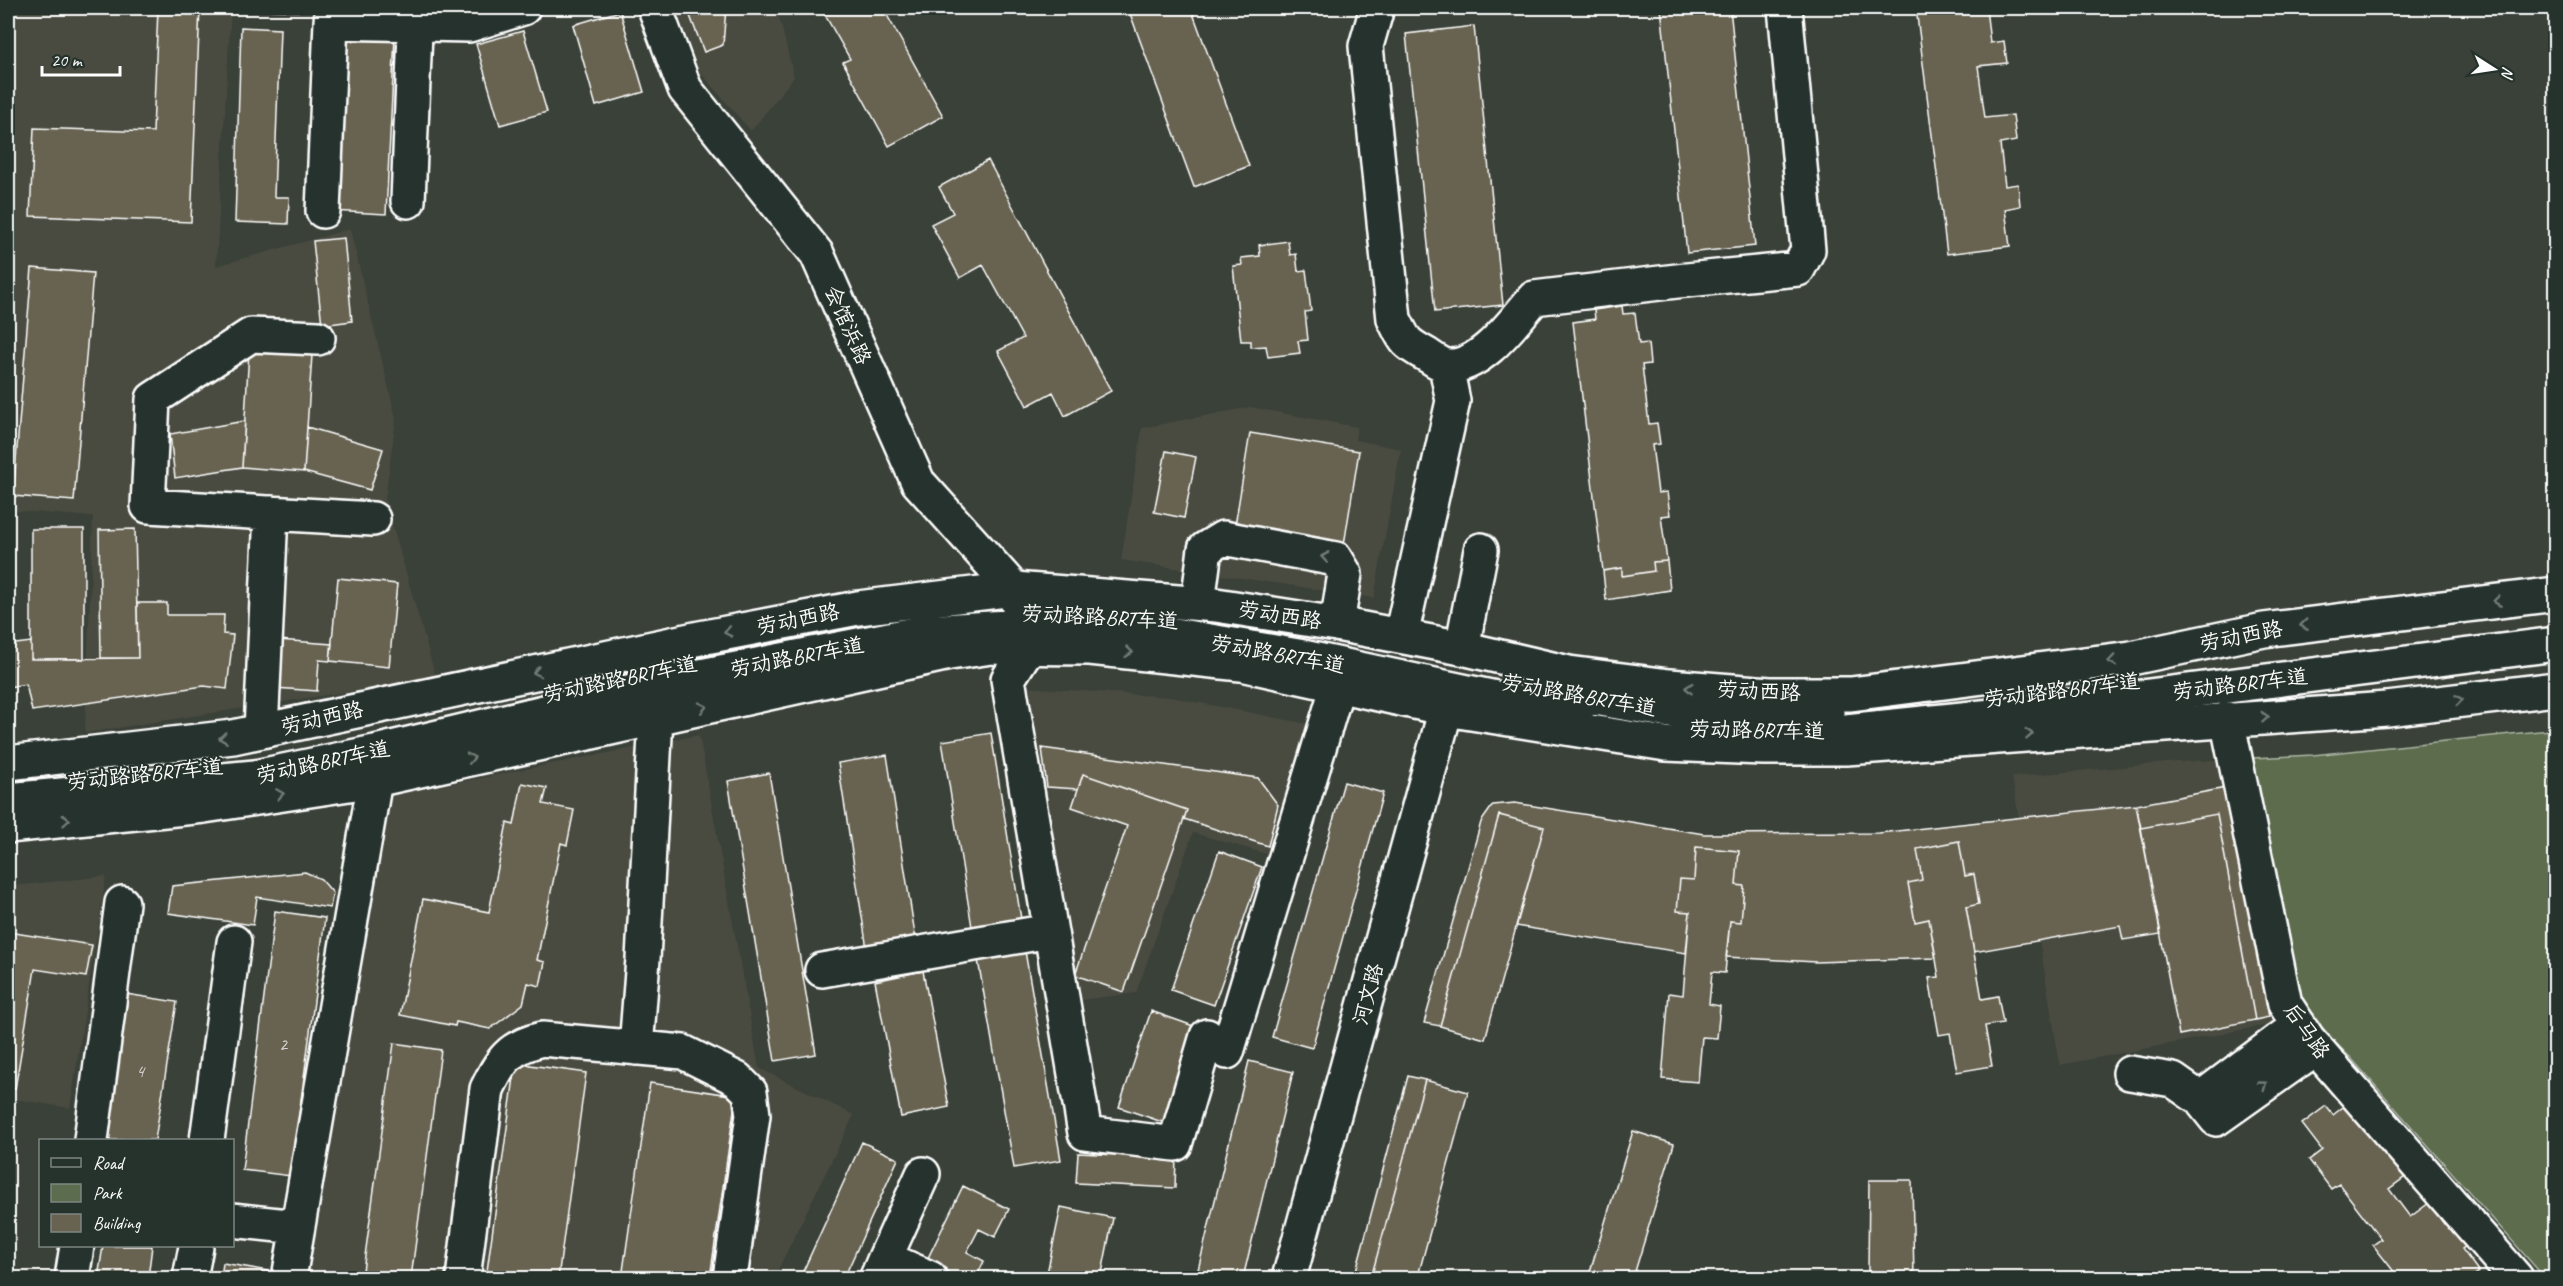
<svg xmlns="http://www.w3.org/2000/svg" width="2563" height="1286" viewBox="0 0 2563 1286" font-family="Caveat,'LXGW WenKai TC',sans-serif">
	<style>
		.built { fill: #484b40 }
		.green { fill: #5c6c4e; stroke: #aeb6a6; stroke-width: 1.5 }
		.building { fill: #686351; stroke: #fff; stroke-width: 1.5 }
		.lines { fill: none; stroke-linecap: round; stroke-linejoin: round }
		.minor-casing { stroke: #fff; stroke-width: 38 }
		.major-casing { stroke: #fff; stroke-width: 38 }
		.minor { stroke: #26332d; stroke-width: 33 }
		.major { stroke: #26332d; stroke-width: 33 }
		.oneway { stroke: #727a76 }
		.labels { text-anchor: middle; dominant-baseline: central; stroke-width: 4.5; stroke-linejoin: round; paint-order: stroke }
		.number-label { font-size: 18px; fill: #d9d8d4 }
		.street-label { font-size: 21px; fill: #fff; stroke: #26332d }
	</style>
	<rect width="100%" height="100%" fill="#3a4138"/>
	<filter id="ink" filterUnits="userSpaceOnUse"><feTurbulence type="fractalNoise" baseFrequency=".0167" numOctaves="2"/><feDisplacementMap in="SourceGraphic" scale="12" xChannelSelector="R" yChannelSelector="G"/><feConvolveMatrix kernelMatrix="1 2 1 2 8 2 1 2 1" color-interpolation-filters="sRGB"/></filter>
	<g filter="url(#ink)">
		<!-- built -->
		<path class="built" d="M8 8H231L216 266 350 229 396 418 385 499 436 678 85 733 93 517 8 510Z
			M676 8H777L794 77 751 131 699 71Z
			M1250 407 1357 427 1355 440 1401 449 1374 598 1121 560 1142 428Z
			M1024 687 1170 697 1313 725 1274 856 1193 833 1136 993 1072 1001Z
			M699 735 759 1068 854 1115 774 1278H301L383 797Z
			M2252 758 2299 993 2309 1017 2060 1065 2012 777 2177 762Z
			M106 876 70 1108 8 1098V892L13 886Z"/>
		<!-- green -->
		<path class="green" d="M2550 730 2555 732V1278H2545L2351 1058 2309 1017 2299 993 2252 758 2313 755Z"/>
		<!-- building -->
		<path class="building" d="M158 8H200L191 222 30 216 34 128 153 132Z
			M243 8H299L298 11Z
			M687 8H726L723 45 704 52Z
			M821 8H883L943 116 889 146 843 62 850 59Z
			M1128 8H1191L1249 166 1194 187Z
			M1661 8H1730L1755 246 1687 253Z
			M1916 8H1986L1990 43 2004 41 2007 63 1978 66 1985 118 2013 115 2016 141 2000 144 2005 186 2018 184 2020 206 2005 209 2010 246 1947 254Z
			M620 11 644 92 596 106 573 25Z
			M1474 26 1503 305 1435 312 1406 34Z
			M241 27 280 29 274 197H289L288 224 235 222Z
			M523 31 547 112 500 125 476 44Z
			M340 34 395 37 386 214 331 211Z
			M988 160 1111 391 1065 416 1053 392 1027 406 998 351 1023 338 983 265 960 278 931 224 953 213 939 187Z
			M344 238 352 321 322 325 313 241Z
			M1288 241 1290 255 1296 254 1298 271 1306 270 1311 311 1305 312 1308 340 1298 341 1300 353 1268 357 1266 346 1251 347V341H1241L1233 266 1242 265 1241 258 1260 256 1259 245Z
			M32 268 93 273 74 501 13 496Z
			M1622 306 1623 314 1635 313 1639 344 1648 343 1650 364 1642 365 1649 424 1657 423 1660 444 1652 445 1658 493 1667 492 1670 515 1661 516 1667 561 1653 562 1654 571 1622 576V568L1603 571 1573 322 1595 319 1594 310Z
			M249 351 312 355 304 472 242 467Z
			M245 421 242 467 175 478 170 434Z
			M307 427 383 449 370 490 304 472Z
			M1250 433 1359 451 1344 545 1235 526Z
			M1166 451 1196 457 1184 518 1154 512Z
			M31 529H84V659H31Z
			M135 529 138 658H101L99 530Z
			M1667 561 1670 590 1606 600 1603 571 1622 568V576L1654 571 1653 562Z
			M338 578 397 584 389 667 330 661Z
			M137 603H167V615H224L223 634 233 635 227 689 204 686 32 711 26 684 8 687V645L31 642V659L138 658Z
			M278 640 332 644 330 661 319 660 317 691 275 688Z
			M991 733 1021 919 972 927 942 741Z
			M1042 748 1258 778 1278 805 1268 846 1184 819 1187 810 1083 774 1078 789 1047 787Z
			M887 755 916 941 867 949 838 763Z
			M769 773 816 1054 775 1061 728 781Z
			M1083 774 1187 810 1124 992 1075 975 1127 826 1072 807Z
			M1344 782 1383 793 1312 1048 1272 1037Z
			M522 783 547 788 543 804 574 810 567 845 561 843 537 960 545 962 540 986 528 983 523 1004 490 1029 456 1022 455 1026 400 1015 423 899 489 912 507 823 514 825Z
			M2226 788 2269 1017 2255 1020 2217 814 2141 828 2136 805Z
			M1515 803 1704 834 1879 833 2136 805 2161 934 2123 940 2120 926 1974 952 1966 907 1979 904 1974 874 1965 876 1959 841 1917 849 1922 880 1908 883 1915 922 1929 919 1936 958 1816 962 1726 957 1730 921 1741 922 1744 886 1736 885 1739 851 1696 847 1694 880 1680 879 1677 911 1690 912 1686 953 1516 926 1544 827 1499 815 1440 1026 1424 1023 1481 822 1493 805Z
			M2217 814 2255 1020 2179 1035 2141 828Z
			M1499 815 1544 827 1485 1039 1440 1026Z
			M1959 841 1965 876 1974 874 1979 904 1966 907 1982 999 1998 996 2003 1023 1985 1026 1992 1066 1957 1072 1950 1033 1939 1035 1929 978 1939 977 1929 919 1915 922 1908 883 1922 880 1917 849Z
			M1696 847 1739 851 1736 885 1744 886 1741 922 1730 921 1725 973 1712 972 1709 1004 1720 1006 1717 1038 1702 1037 1698 1082 1662 1079 1669 993 1683 995 1690 912 1677 911 1680 879 1694 880Z
			M1219 851 1262 867 1214 1005 1171 990Z
			M305 872 321 879 333 893 330 908 257 897 253 925 168 913 172 886Z
			M275 911 325 918 291 1176 242 1170Z
			M8 932 92 945 86 977 35 969 15 1089 8 1088Z
			M1025 951 1061 1160 1014 1168 978 960Z
			M923 971 949 1107 901 1117 875 981Z
			M126 994 177 1002 155 1140H103Z
			M1151 1011 1199 1028 1168 1124 1119 1107Z
			M394 1043 441 1050 411 1278H362Z
			M1249 1061 1293 1072 1243 1278H1196Z
			M516 1063 586 1073 558 1278H486Z
			M1408 1076 1425 1080 1371 1278H1354Z
			M1425 1080 1468 1092 1418 1276 1417 1278H1371Z
			M650 1083 736 1096 710 1278H622Z
			M2348 1103 2405 1177 2389 1189 2410 1217 2429 1203 2444 1224 2450 1220 2469 1244 2462 1249 2479 1272 2470 1278H2399L2373 1245 2381 1239 2339 1184 2331 1189 2309 1160 2322 1150 2302 1124 2326 1106 2333 1115Z
			M1633 1131 1674 1144 1633 1278H1588Z
			M862 1142 898 1159 844 1278H800Z
			M1078 1153 1176 1158 1175 1188 1076 1183Z
			M1869 1180H1912L1914 1278H1876L1875 1272 1868 1271Z
			M963 1186 1009 1209 995 1237 979 1229 967 1252 984 1261 976 1278H960L926 1262Z
			M1061 1207 1113 1218 1101 1278H1046Z
			M103 1246H152L148 1278H98Z
			M223 1263 268 1271 266 1278H221Z"/>
		<g class="lines">
			<defs>
				<path id="minor" d="M332 8 331 22 469 25 523 8
					M655 8 685 89 817 254 918 482 1014 589 1029 646 1008 679 1085 1133 1175 1144 1207 1036
					M1377 8 1366 46 1394 319C1405 342 1405 343 1427 355 1433 359 1441 365 1448 366 1481 368 1514 321 1534 298L1677 281 1798 269 1808 250 1785 8
					M408 201 416 8
					M323 211 331 22
					M318 338 251 335 153 399 148 506 373 519
					M1198 603 1205 549 1223 538 1336 559 1345 574 1337 624
					M1401 636 1453 401 1446 366
					M1462 648 1481 550
					M1548 690 1688 714 1754 718 1827 713
					M2227 719 2285 1004 2308 1039 2516 1278
					M261 731 271 513
					M1798 734H1817L1992 716 2556 644
					M8 800 255 777 375 752 670 682 925 632 1024 626 1139 629 1298 656 1576 715
					M822 970 1050 931
					M636 1048 643 959 656 718
					M1227 1052 1338 685
					M2130 1073 2173 1080 2200 1099 2216 1119 2316 1048
					M2200 1099 2299 1025
					M91 1140 122 903
					M207 1140 234 942
					M232 1220 297 1227
					M885 1258 923 1174
					M877 1277 885 1258 930 1278
					M72 1278 77 1246
					M190 1278 196 1247
					M289 1278 375 780
					M463 1278 487 1089C501 1060 509 1047 542 1039L683 1052 737 1079 750 1092 753 1115 730 1278
					M1289 1278 1446 709"/>
				<path id="major" d="M8 763 233 737 700 638 858 608 1014 589 1216 605 1337 624 1462 648 1569 673 1669 686 1770 694H1851L2131 658 2264 630 2556 594
					M8 826 204 806 375 780 950 653 992 647 1090 648 1241 664 1446 709 1666 744 1763 748H1846L2387 709 2556 689"/>
			</defs>
			<!-- minor casing -->
			<use href="#minor" class="minor-casing"/>
			<!-- major casing -->
			<use href="#major" class="major-casing"/>
			<!-- minor -->
			<use href="#minor" class="minor"/>
			<!-- major -->
			<use href="#major" class="major"/>
		</g>
		<!-- one-way arrows -->
		<defs><path id="oneway-chevron" d="M-2-3.5L2.5 0L-2 3.5" fill="none" stroke-width="1.6" stroke-linecap="round" stroke-linejoin="round" transform="scale(1.5)"/></defs>
		<g class="oneway">
			<use href="#oneway-chevron" transform="translate(1325 557) rotate(-170)"/>
			<use href="#oneway-chevron" transform="translate(2497 601) rotate(173)"/>
			<use href="#oneway-chevron" transform="translate(2304 625) rotate(173)"/>
			<use href="#oneway-chevron" transform="translate(728 632) rotate(169)"/>
			<use href="#oneway-chevron" transform="translate(1129 652) rotate(6)"/>
			<use href="#oneway-chevron" transform="translate(2112 661) rotate(172)"/>
			<use href="#oneway-chevron" transform="translate(537 672) rotate(168)"/>
			<use href="#oneway-chevron" transform="translate(1689 688) rotate(-176)"/>
			<use href="#oneway-chevron" transform="translate(2459 700) rotate(-7)"/>
			<use href="#oneway-chevron" transform="translate(703 707) rotate(-12)"/>
			<use href="#oneway-chevron" transform="translate(2265 717) rotate(-4)"/>
			<use href="#oneway-chevron" transform="translate(2029 734) rotate(-4)"/>
			<use href="#oneway-chevron" transform="translate(223 738) rotate(173)"/>
			<use href="#oneway-chevron" transform="translate(471 758) rotate(-12)"/>
			<use href="#oneway-chevron" transform="translate(280 794) rotate(-8)"/>
			<use href="#oneway-chevron" transform="translate(66 820) rotate(-5)"/>
			<use href="#oneway-chevron" transform="translate(2263 1085) rotate(-36)"/>
		</g>
	</g>
	<g class="labels">
		<!-- number labels -->
		<g class="number-label">
			<text x="283" y="1044">2</text>
			<text x="140" y="1071">4</text>
		</g>
		<!-- street labels -->
		<g class="street-label">
			<text transform="translate(848 325) rotate(66)">会馆浜路</text>
			<text transform="translate(1280 615) rotate(9)">劳动西路</text>
			<text transform="translate(1100 617) rotate(3)">劳动路路BRT车道</text>
			<text transform="translate(798 619) rotate(-11)">劳动西路</text>
			<text transform="translate(2241 636) rotate(-11)">劳动西路</text>
			<text transform="translate(1278 654) rotate(10)">劳动路BRT车道</text>
			<text transform="translate(797 657) rotate(-11)">劳动路BRT车道</text>
			<text transform="translate(620 679) rotate(-12)">劳动路路BRT车道</text>
			<text transform="translate(2240 684) rotate(-7)">劳动路BRT车道</text>
			<text transform="translate(2062 690) rotate(-7)">劳动路路BRT车道</text>
			<text transform="translate(1759 691) rotate(3)">劳动西路</text>
			<text transform="translate(1579 695) rotate(10)">劳动路路BRT车道</text>
			<text transform="translate(322 718) rotate(-13)">劳动西路</text>
			<text transform="translate(1757 730) rotate(1)">劳动路BRT车道</text>
			<text transform="translate(323 762) rotate(-12)">劳动路BRT车道</text>
			<text transform="translate(145 774) rotate(-6)">劳动路路BRT车道</text>
			<text transform="translate(1368 994) rotate(-75)">河文路</text>
			<text transform="translate(2307 1031) rotate(55)">后马路</text>
		</g>
	</g>
	<!-- margin -->
	<rect width="2563" height="1286" fill="none" stroke="#26332d" stroke-width="30"/>
	<rect x="15" y="15" width="2533" height="1256" fill="none" stroke="#fff" stroke-width="2" filter="url(#ink)"/>
	<!-- legend -->
	<rect x="39" y="1139" width="195" height="108" fill="#26332d" stroke="#7d8581" stroke-width="1.5"/>
	<rect x="51" y="1158" width="30" height="9" fill="#26332d" stroke="#7d8581" stroke-width="1.5"/>
	<text x="93" y="1169" font-size="18" fill="#ffffff">Road</text>
	<rect x="51" y="1184" width="30" height="18" fill="#5c6c4e" stroke="#7d8581" stroke-width="1.5"/>
	<text x="93" y="1199" font-size="18" fill="#ffffff">Park</text>
	<rect x="51" y="1214" width="30" height="18" fill="#686351" stroke="#7d8581" stroke-width="1.5"/>
	<text x="93" y="1229" font-size="18" fill="#ffffff">Building</text>
	<!-- north arrow -->
	<g transform="translate(2494 69) rotate(102)" stroke="#26332d" stroke-width="4.5" paint-order="stroke">
	<path d="M0-4.5L10 22L0 15L-10 22Z" fill="#ffffff"/>
	<text y="-9" font-size="16" font-weight="bold" text-anchor="middle" fill="#ffffff">N</text>
	</g>
	<!-- scale -->
	<path d="M42 66v9h78v-9" fill="none" stroke="#ffffff" stroke-width="3"/>
	<text x="51" y="66" font-size="18" fill="#ffffff" stroke="#26332d" stroke-width="4.5" paint-order="stroke">20 m</text>
</svg>
